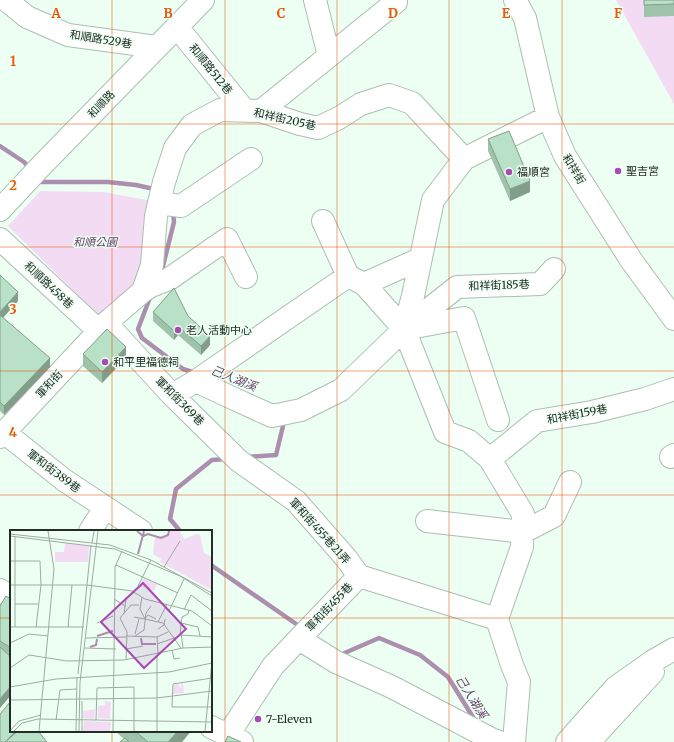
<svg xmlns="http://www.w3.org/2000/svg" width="674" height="742" viewBox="0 0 674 742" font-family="Merriweather,'Noto Sans TC',serif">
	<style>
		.green { fill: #f3dbf4 }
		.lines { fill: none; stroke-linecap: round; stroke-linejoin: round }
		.stream { stroke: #ac8fae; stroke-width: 4.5 }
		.minor-casing { stroke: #aabfb1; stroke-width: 24 }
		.minor { stroke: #fff; stroke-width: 22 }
		.wall { fill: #9fc2ab }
		.shaded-wall { fill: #829e8b }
		.building { fill: #b9e1c7; stroke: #829e8b }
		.grid { fill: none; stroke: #e8590c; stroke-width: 1; stroke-opacity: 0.55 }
		.poi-dot { fill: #a94ab3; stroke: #edfff3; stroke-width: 1.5 }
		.labels { text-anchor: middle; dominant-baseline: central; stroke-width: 3; stroke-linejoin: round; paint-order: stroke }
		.street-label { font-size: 11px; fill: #232c26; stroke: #edfff3 }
		.poi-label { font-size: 11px; fill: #232c26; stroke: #edfff3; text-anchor: start }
		.park-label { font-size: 11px; font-style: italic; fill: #653d68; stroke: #edfff3 }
		.water-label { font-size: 12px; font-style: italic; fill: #68406c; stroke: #edfff3 }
		.inset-river { fill: none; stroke: #ac8fae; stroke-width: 2 }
		.inset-road { fill: none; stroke: #9caba1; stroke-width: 1 }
		.view { fill: #a94ab3; fill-opacity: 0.15; stroke: #a94ab3; stroke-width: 2 }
		.inset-edge { fill: none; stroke: #232c26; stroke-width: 2 }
		.grid-label { font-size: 13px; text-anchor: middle; font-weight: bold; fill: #e8590c; stroke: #edfff3; stroke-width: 3; stroke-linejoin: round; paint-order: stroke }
	</style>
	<rect width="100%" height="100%" fill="#edfff3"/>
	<!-- green -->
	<path class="green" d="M616 0H674V104Z
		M40 191 103 192 158 202 139 273 125 297 103 320 8 226Z"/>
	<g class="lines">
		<!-- stream -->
		<path class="stream" d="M0 146 24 162 31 170
			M38 178 41 182H108L136 185 154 189
			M161 274 174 222 173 211
			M151 295 138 329 142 338 183 369 196 373
			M247 457 276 455 283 426 280 420
			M180 531 170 519 176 489 212 460 226 459
			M211 565 302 628
			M339 655H340L379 638 420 655 448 677 476 722"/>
		<defs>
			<path id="minor" d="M6 0 27 17 68 35 157 47
				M315 0 329 56
				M515 0 525 18 548 117 565 156 631 260 674 319
				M177 27 245 111
				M261 111 396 2
				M159 203 181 206 251 159
				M0 210 41 166 203 0
				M323 221 348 276 364 284 404 329 464 318 498 420
				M0 239 99 331
				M364 284 420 259
				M143 291 151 286 169 279 227 239 246 277
				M106 323 172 395 239 461 296 501 346 558 359 576
				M196 381 348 276
				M172 395 196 381 228 396 272 416 301 410 341 390 404 329 457 287 540 284 554 269
				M4 432 64 480 141 531
				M0 437 99 331 106 323 143 291 152 265 156 216 164 182 175 148 192 125 220 110 261 111 300 124 318 128 339 118 361 104 389 95 412 103 464 159
				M671 457 674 455
				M490 459 537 421 592 412 645 399 674 389
				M427 521 523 532 554 516 570 482
				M90 531 105 508
				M0 590 11 597
				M299 639 336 662 392 687 493 740 499 742
				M211 727 242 742
				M228 735 273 666 359 576 497 619
				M514 742 519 682 512 665 497 619 522 547 523 514 490 459 469 441 445 432 404 329 413 296 433 200 464 159 548 117
				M567 742 616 687 653 661 674 649
				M589 742 653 672"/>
		</defs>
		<!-- minor casing -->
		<use href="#minor" class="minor-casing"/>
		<!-- minor -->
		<use href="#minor" class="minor"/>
	</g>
	<!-- wall -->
	<path class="wall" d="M644 0H674V16L644 17Z
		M488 139 530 192 510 201 488 151Z
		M0 275 18 301 3 318 50 367 4 415 0 411Z
		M153 312 188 316 210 345 201 355 178 335 174 340 153 321Z
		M83 354 126 358 102 383 83 366Z
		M11 599V695L0 708V606Z
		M115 731H191L182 742H120L124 739Z"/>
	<!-- shaded-wall -->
	<path class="shaded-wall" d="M530 181V192L510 201V189Z
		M18 292V301L0 321V312Z
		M178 326V335L174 340V331Z
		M210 336V345L201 355V346Z
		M126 347V358L102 383V372Z
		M50 358V367L4 415V406Z
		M11 686V695L0 708V699Z
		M16 731H24L6 742Z
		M178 731H191L182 742H168Z"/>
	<!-- building -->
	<path class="building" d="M644 0H674V4L644 5Z
		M509 131 530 181 510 189 488 139Z
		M0 275 18 292 0 312Z
		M174 288 188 316 210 336 201 346 178 326 174 331 153 312Z
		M0 315 50 358 4 406 0 402Z
		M107 329 126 347 102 372 83 354Z
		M6 596 11 599V648L0 641V606Z
		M0 647 11 657V686L0 699Z
		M11 701V731H16L5 742H0V714Z
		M18 731H38L47 742H5Z
		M135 731H178L168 742H148Z
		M228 736 241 742H225Z
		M125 738 129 742H120Z"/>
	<!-- grid -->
	<path class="grid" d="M112 0V531M225 0V742M337 0V742M449 0V742M562 0V742M0 124H674M0 247H674M0 371H674M0 495H674M0 618H11M211 618H674M112 731V742"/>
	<!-- markers -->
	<g class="poi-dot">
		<circle cx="618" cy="171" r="4"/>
		<circle cx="509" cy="172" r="4"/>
		<circle cx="178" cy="330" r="4"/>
		<circle cx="105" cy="362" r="4"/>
		<circle cx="258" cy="719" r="4"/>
	</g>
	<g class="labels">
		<!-- street labels -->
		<g class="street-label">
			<text transform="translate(101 39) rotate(9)">和順路529巷</text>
			<text transform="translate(211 69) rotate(51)">和順路512巷</text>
			<text transform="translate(101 104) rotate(-46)">和順路</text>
			<text transform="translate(285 119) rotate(13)">和祥街205巷</text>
			<text transform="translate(574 169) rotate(59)">和祥街</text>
			<text transform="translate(49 285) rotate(43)">和順路458巷</text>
			<text transform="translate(499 285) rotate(-2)">和祥街185巷</text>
			<text transform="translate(49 384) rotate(-47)">軍和街</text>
			<text transform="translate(180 401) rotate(45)">軍和街369巷</text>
			<text transform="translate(577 414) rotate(-11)">和祥街159巷</text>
			<text transform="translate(54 471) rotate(37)">軍和街389巷</text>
			<text transform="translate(320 531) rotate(48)">軍和街455巷21弄</text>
			<text transform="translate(329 607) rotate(-46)">軍和街455巷</text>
		</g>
		<!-- poi labels -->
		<g class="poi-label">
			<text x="626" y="171">聖吉宮</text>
			<text x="517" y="172">福順宮</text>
			<text x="186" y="330">老人活動中心</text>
			<text x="113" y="362">和平里福德祠</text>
			<text x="266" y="719">7-Eleven</text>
		</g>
		<!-- park labels -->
		<g class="park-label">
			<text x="95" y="242">和順公園</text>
		</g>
		<!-- water labels -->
		<g class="water-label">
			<text transform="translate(234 378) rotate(22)">己人湖溪</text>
			<text transform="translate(472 697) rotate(58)">己人湖溪</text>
		</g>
	</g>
	<!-- overview -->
	<g transform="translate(10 530)">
		<rect width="202" height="202" fill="#edfff3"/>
		<path d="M160 1H170L174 9 187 4 190 5 194 23 202 27V60L150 32 151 29 143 24 145 6H157ZM55 13 79 16 78 32H45V22H54ZM134 48 147 54 144 61 129 56ZM173 153 174 163 163 164 164 155 169 154 171 159V154ZM95 171 101 172 100 189 88 188V176L95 175ZM85 179 84 189 73 188V181ZM74 191 101 192 100 201H73Z" fill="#f3dbf4"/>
		<path class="inset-river" d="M127 1 133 6 138 4 151 8 158 5 159 1M128 24 134 1M87 106 103 101M131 108 132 114H146M80 117 86 115 87 109"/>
		<path class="inset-road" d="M0 4 100 15 141 30 202 63M0 6 105 19 170 46 202 66M82 13 84 1M0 31H30L31 55 26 97M106 35 168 63M154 37 170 11M0 55H77L122 61 135 69 182 81 202 96M128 56 141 30M132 67 130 79 135 89 153 93 171 118M104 69 115 76M5 74H28M174 80 181 65 202 81M159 81 174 49M114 84 116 69M124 87 135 89 138 85 146 89M148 92 157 74M87 93 103 86M171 94 172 87 178 84 179 80M0 97H74M5 97V6M58 97 62 55M148 99 154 95 155 89M171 103 173 118M125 104 129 89M171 105 202 107M116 106 147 107M125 106 134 100 136 83 141 76M76 108 116 107M0 113 19 104 38 106M147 114 170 106 171 93 188 97 190 106M75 118 106 119M116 119 133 116M162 120 164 129 170 128M148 124 147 107 158 102M116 130 117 102 110 88 121 75H129M0 138 19 125 57 131 114 130 173 118 202 117M68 144 81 15M202 148 163 154 162 177H202M0 157 46 149 159 142 202 133M1 170 147 168 202 161M72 171V201M46 190 50 160 67 159M86 190 87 158 124 157V201M0 201 9 191 31 185M4 201 12 193 28 189 202 192M29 201 44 39 38 1M66 201 67 147M69 201 70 152 88 1M103 201 105 50V37L112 21M147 201V125M195 201 202 132"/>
		<path class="view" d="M133 53 176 99 134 138 91 92Z"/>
		<rect width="202" height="202" class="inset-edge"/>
	</g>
	<g class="grid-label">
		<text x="56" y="18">A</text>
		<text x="168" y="18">B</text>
		<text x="281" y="18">C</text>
		<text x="393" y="18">D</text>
		<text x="506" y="18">E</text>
		<text x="618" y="18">F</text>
		<text x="13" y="66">1</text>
		<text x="13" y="190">2</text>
		<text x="13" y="314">3</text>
		<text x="13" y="437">4</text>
	</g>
</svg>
